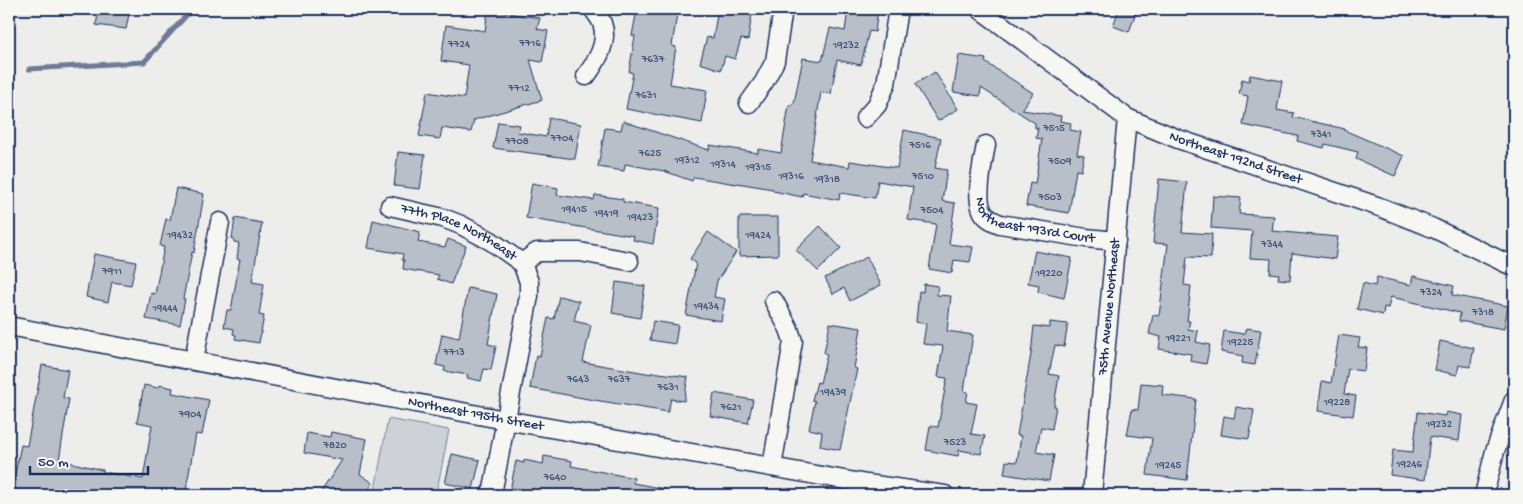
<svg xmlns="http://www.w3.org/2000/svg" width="1523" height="504" viewBox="0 0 1523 504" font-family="'Gochi Hand',sans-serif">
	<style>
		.green { fill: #ced2d7; stroke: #74809a }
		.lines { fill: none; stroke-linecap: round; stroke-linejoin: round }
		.stream { stroke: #6e7a96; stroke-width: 5 }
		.building { fill: #b9bfc8; stroke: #1b2f5e }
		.minor-casing { stroke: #1b2f5e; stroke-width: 21 }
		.minor { stroke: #f6f6f2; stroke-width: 18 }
		.labels { text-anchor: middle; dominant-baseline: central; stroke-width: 4; stroke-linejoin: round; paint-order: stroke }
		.number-label { font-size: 11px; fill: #425378 }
		.street-label { font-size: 14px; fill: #1b2f5e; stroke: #f6f6f2 }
	</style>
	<rect width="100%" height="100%" fill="#edeeec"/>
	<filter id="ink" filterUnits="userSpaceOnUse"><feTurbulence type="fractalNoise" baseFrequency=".02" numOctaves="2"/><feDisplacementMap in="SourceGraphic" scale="10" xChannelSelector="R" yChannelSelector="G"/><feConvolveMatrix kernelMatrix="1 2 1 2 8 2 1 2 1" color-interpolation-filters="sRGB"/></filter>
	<g filter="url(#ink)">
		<!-- green -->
		<path class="green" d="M388 419 449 430 436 495H374Z"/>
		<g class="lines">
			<!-- stream -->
			<path class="stream" d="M1514 41 1510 60 1514 65
				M29 69 144 62 192 9"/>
		</g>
		<!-- building -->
		<path class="building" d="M99 9H130L126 29 96 25Z
			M637 9 677 14 672 46 676 47 670 84 707 90 702 123 626 109 633 73 629 72 635 36H632Z
			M718 9 752 13 748 40 741 39 735 59 725 56 721 70 700 63 707 37 713 38Z
			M848 9H878L875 32 869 31 861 65 837 60 831 94 821 92 810 160 849 167 850 161 897 168 904 130 941 138 935 168 947 170 942 201 955 203 949 244 973 247 970 262 954 260 952 273 929 269 936 224 908 220 913 187 878 181 875 198 840 193 839 200 803 193 802 197 773 191V189L737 183 736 184 694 177 692 181 664 171 625 164 624 171 598 167 605 128 621 130 623 121 709 150 710 145 758 153V149L781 153 789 105H792L793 103H794L803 58 822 61 830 28 845 31Z
			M1119 9H1137L1129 32 1113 26Z
			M488 10 540 18 537 29 548 31 542 62 530 60 542 100 474 120 471 132 442 128 440 139 419 136 427 92 464 98 469 65 441 61 446 25 485 31Z
			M959 55 986 59 985 62 1033 93 1022 110 1061 116 1060 121 1071 123 1070 130 1081 132 1077 154 1084 155 1081 171 1076 170 1069 213 1026 206 1030 183 1035 184 1042 139 1036 138 1038 128H1035V123L981 88 980 96 953 92Z
			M935 72 958 109 938 121 915 84Z
			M1250 75 1282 81 1277 110 1294 113 1293 117 1345 129 1344 130 1404 156 1395 176 1356 159 1358 152 1325 144 1324 148 1297 141 1298 136 1243 125 1248 96 1239 94 1242 79 1249 81Z
			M549 118 581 124 575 159 493 148 498 122 520 125 518 132 546 137Z
			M398 152 425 155 420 189 394 186Z
			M1159 179 1187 182 1182 232 1212 234 1211 258 1187 257 1184 285 1191 286 1187 321H1190L1188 329 1198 331 1196 342 1210 345 1206 364 1190 361 1191 354 1159 349 1161 337 1149 334 1153 315 1159 316 1168 244 1153 243Z
			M532 183 558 188 557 195 594 200 595 195 623 199V202L659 208 653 244 633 240 634 236 526 218Z
			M176 188 204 194 194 253 192 252 183 299H185L180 325 146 319 151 293 155 294 164 247 160 246 166 219 170 220Z
			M1213 196 1241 198 1239 214 1274 216 1272 231 1338 237 1335 259 1292 253 1290 280 1278 279 1279 274 1270 273 1271 259 1250 258 1252 231 1211 228Z
			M739 217H778V255L739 256Z
			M235 218 262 223 252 282 264 284 259 315 264 316 259 343 235 339 236 335 233 334 234 329 224 327 227 310H231L240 259H237L239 243 234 242V239H232Z
			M373 220 420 232 418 242 445 247 448 239 466 246 451 284 437 279 439 275 403 269 404 260H402L403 254 368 248Z
			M820 226 841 248 818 271 796 250Z
			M708 232 736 252 717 281 714 297 725 299 721 321 686 315 696 263 690 259Z
			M1035 251 1072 258 1064 298 1038 292 1039 285 1028 283Z
			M94 254 136 262 131 285 112 282 108 302 86 297Z
			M867 257 881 285 850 301 844 288 833 294 825 278Z
			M1413 276 1454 286 1452 295 1508 306 1504 329 1459 321 1460 313 1391 297 1388 308 1384 307 1383 315 1357 309 1363 283 1375 286 1377 277 1411 285Z
			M616 282 645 286 640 318 612 313Z
			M924 284 938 286 937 295 951 296 947 331 973 335 964 391 968 392 966 402 977 404 971 434 985 436 981 454 959 450 958 456 926 450 930 426 938 427 947 378 938 377 943 346 923 344 926 324 916 322 919 291 923 292Z
			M468 288 497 294 488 344 496 346 491 370 484 369 481 381 467 378 468 375 444 371 445 367 436 365 442 334 459 338Z
			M559 296 579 301 574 321 591 325 583 362 652 374V372L688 377 684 401 671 399 668 412 588 399 530 388 536 355 540 356 548 318 554 319Z
			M653 321 678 325 675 344 650 340Z
			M1050 322 1068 324 1064 347 1055 345 1049 374 1059 376 1054 406H1056L1052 429 1041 427 1036 452 1054 455 1049 481 1004 474 1006 461 1017 462 1021 436 1017 435 1031 354 1034 326 1050 328Z
			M830 323 861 328 854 368 857 369 840 450 820 446 822 432 809 429 815 401 812 400 817 382 820 383 827 354 824 353Z
			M1246 328 1261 330 1255 365 1242 363 1243 356 1221 352 1224 331 1244 334Z
			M1339 335 1360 338 1358 347 1367 348 1364 371 1348 369 1344 394 1356 396 1353 416 1318 411 1322 381 1331 383Z
			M1440 341 1474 348 1470 367 1459 365 1457 375 1435 370Z
			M42 365 68 370 63 398 69 399 59 460 103 470V472L143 479 152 425 137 422 144 385 158 388 159 385 173 388 172 393 209 400 202 435 196 434 185 495H12L14 484H13L21 445 27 446Z
			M1141 383 1163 385 1162 395 1196 399 1187 480 1147 475 1152 438 1127 435 1132 409 1138 410Z
			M714 393 753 400 748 423 710 416Z
			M1236 407 1254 410 1249 439 1221 435 1224 416 1234 418Z
			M1418 412 1445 416 1446 412 1462 415 1459 441 1430 437 1425 480 1390 475 1393 450 1413 452Z
			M331 432 367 439 360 474 373 483 365 495H356L349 490 345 495H319L342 460 304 453 307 433 330 437Z
			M452 454 480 460 473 489 445 483Z
			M544 456 572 461 571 466 634 478 633 483 665 489 664 495H509L516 461 524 463V460L543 464Z"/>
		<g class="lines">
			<defs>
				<g id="minor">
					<path id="s1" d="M980 9 1127 118 1178 139 1377 206 1433 228 1514 267"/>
					<path d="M586 76C597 61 609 42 602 23 600 18 596 13 593 9"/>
					<path d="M749 103 764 82 775 61 783 9"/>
					<path d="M865 118 877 105 886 84 898 9"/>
					<path id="s2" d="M986 145C983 162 975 195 982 210 985 218 993 221 1000 224L1086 238 1116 241"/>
					<path id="s3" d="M390 206 443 218 461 225 491 241 522 263 529 282V296L493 489 489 495"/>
					<path d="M522 263 537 252H580L629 261"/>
					<path id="s4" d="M9 326 505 420 867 484 945 495"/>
					<path d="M194 360 220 222"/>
					<path d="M772 467 793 341 789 329 774 301"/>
					<path id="s5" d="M1092 495 1127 118"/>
					<path d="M1484 495 1495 451 1514 400"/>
				</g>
			</defs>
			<!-- minor casing -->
			<use href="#minor" class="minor-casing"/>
			<!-- minor -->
			<use href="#minor" class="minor"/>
		</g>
	</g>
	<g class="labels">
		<!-- number labels -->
		<g class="number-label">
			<text x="530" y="44">7716</text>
			<text x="459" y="45">7724</text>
			<text x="846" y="46">19232</text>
			<text x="653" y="60">7637</text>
			<text x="519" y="89">7712</text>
			<text x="646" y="96">7631</text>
			<text x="1054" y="129">7515</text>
			<text x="1321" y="135">7341</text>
			<text x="562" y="139">7704</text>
			<text x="517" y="142">7708</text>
			<text x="920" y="146">7516</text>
			<text x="650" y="154">7625</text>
			<text x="687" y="161">19312</text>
			<text x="1060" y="162">7509</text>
			<text x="723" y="165">19314</text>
			<text x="758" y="168">19315</text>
			<text x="791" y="177">19316</text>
			<text x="923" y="177">7510</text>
			<text x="827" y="180">19318</text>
			<text x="1050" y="198">7503</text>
			<text x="574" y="210">19415</text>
			<text x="932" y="211">7504</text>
			<text x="606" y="214">19419</text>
			<text x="640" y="218">19423</text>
			<text x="180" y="236">19432</text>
			<text x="758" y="236">19424</text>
			<text x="1272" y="245">7344</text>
			<text x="112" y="272">7911</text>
			<text x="1049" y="274">19220</text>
			<text x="1431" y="293">7324</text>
			<text x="706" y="307">19434</text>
			<text x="165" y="309">19444</text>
			<text x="1483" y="313">7318</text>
			<text x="1178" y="339">19221</text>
			<text x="1240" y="343">19225</text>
			<text x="454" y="353">7713</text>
			<text x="578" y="380">7643</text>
			<text x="619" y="380">7637</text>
			<text x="668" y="388">7631</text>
			<text x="833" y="393">19439</text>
			<text x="1337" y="403">19228</text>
			<text x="731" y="408">7621</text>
			<text x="190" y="415">7904</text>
			<text x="1439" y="425">19232</text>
			<text x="955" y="443">7523</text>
			<text x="335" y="446">7820</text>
			<text x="1409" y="465">19246</text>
			<text x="1168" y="466">19245</text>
			<text x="555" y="478">7640</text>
		</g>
		<!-- street labels -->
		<g class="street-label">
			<text stroke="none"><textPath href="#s1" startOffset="299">Northeast 192nd Street</textPath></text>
			<text stroke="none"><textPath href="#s2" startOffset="119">Northeast 193rd Court</textPath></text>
			<text stroke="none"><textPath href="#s3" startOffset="74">77th Place Northeast</textPath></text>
			<text stroke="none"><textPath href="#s5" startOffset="189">75th Avenue Northeast</textPath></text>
			<text stroke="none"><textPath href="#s4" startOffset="475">Northeast 195th Street</textPath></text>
		</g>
	</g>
	<!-- margin -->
	<rect width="1523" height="504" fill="none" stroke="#f6f6f2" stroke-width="30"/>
	<rect x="15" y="15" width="1493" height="474" fill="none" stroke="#1b2f5e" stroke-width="2" filter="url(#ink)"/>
	<!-- scale -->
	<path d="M30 466v8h118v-8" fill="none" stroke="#1b2f5e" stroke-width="2.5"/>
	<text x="38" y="466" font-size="15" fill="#1b2f5e" stroke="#f6f6f2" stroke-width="4" paint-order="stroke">50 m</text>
</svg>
